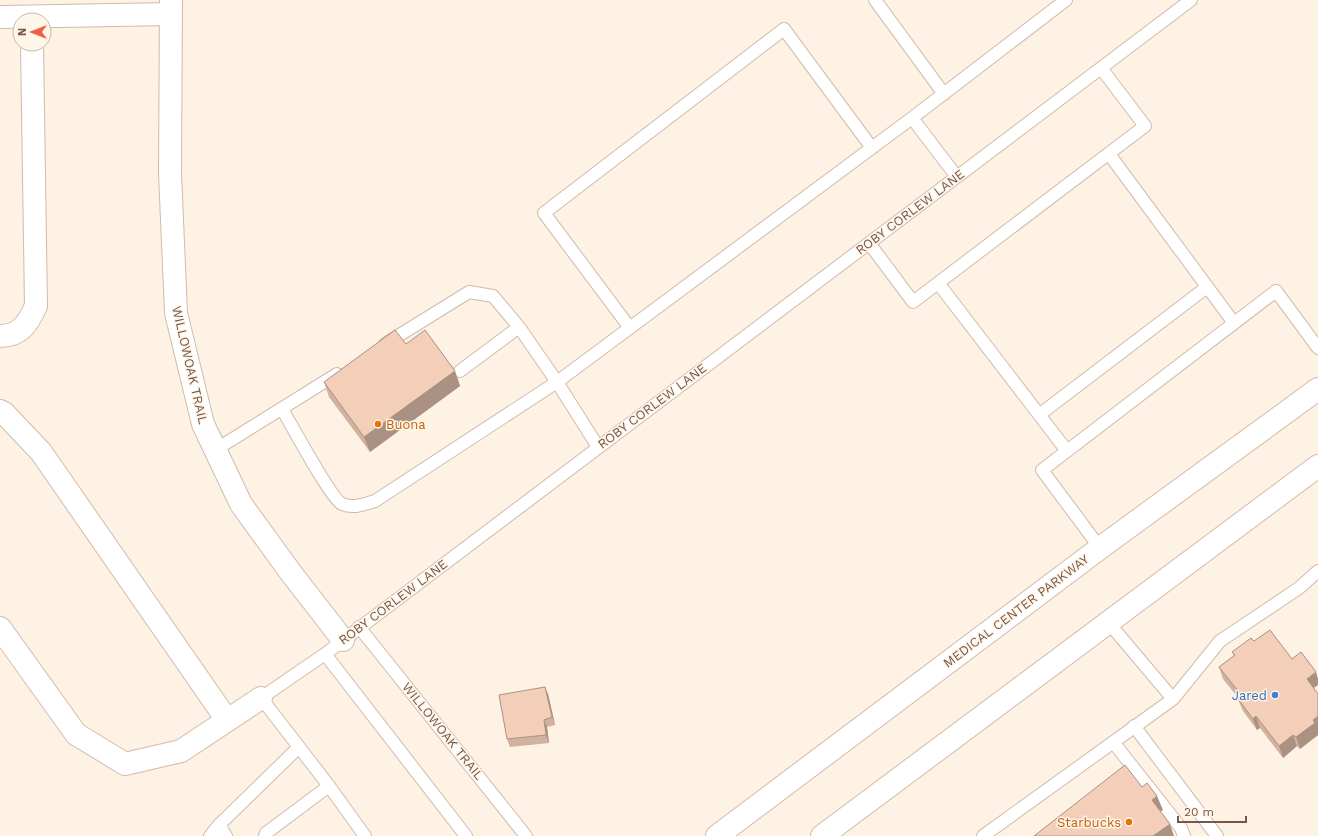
<svg xmlns="http://www.w3.org/2000/svg" width="1318" height="836" viewBox="0 0 1318 836" font-family="'Work Sans',sans-serif">
	<style>
		.lines { fill: none; stroke-linecap: round; stroke-linejoin: round }
		.service-casing { stroke: #d1bbac; stroke-width: 14 }
		.minor-casing { stroke: #d1bbac; stroke-width: 24 }
		.secondary-casing { stroke: #d4bba9; stroke-width: 24 }
		.service { stroke: #fff; stroke-width: 12 }
		.minor { stroke: #fff; stroke-width: 22 }
		.secondary { stroke: #fff; stroke-width: 22 }
		.wall { fill: #d1b2a0 }
		.shaded-wall { fill: #aa9182 }
		.building { fill: #f3cfba; stroke: #aa9182 }
		.food-dot { fill: #e8710a; stroke: #fff6ea; stroke-width: 1.5 }
		.shop-dot { fill: #3f7fe0; stroke: #fff6ea; stroke-width: 1.5 }
		.labels { text-anchor: middle; dominant-baseline: central; stroke-width: 3; stroke-linejoin: round; paint-order: stroke }
		.street-label { font-size: 13px; fill: #765748; stroke: #fff6ea }
		.food-label { font-size: 13px; fill: #c56008; stroke: #fff6ea; text-anchor: start }
		.shop-label { font-size: 13px; fill: #366cbe; stroke: #fff6ea; text-anchor: end }
	</style>
	<rect width="100%" height="100%" fill="#fdf2e3"/>
	<g class="lines">
		<defs>
			<path id="service" d="M875 0 944 94
				M912 118 1066 0
				M1109 154 1234 323
				M869 243 913 302 938 283 1145 126 1101 68
				M938 283 1067 451 1042 470 1100 548
				M630 328 544 213 784 29 872 148
				M460 371 519 327
				M282 409C291 424 331 499 342 504 354 509 364 504 375 501L557 382 519 327 493 296 469 292 385 344
				M1039 415 1207 287
				M598 447 557 382 912 118 957 177
				M215 450 337 374
				M1067 451 1276 291 1318 348
				M1108 622 1173 699 1220 641 1299 588 1318 571
				M359 627 526 836
				M325 654 466 836
				M1134 726 1217 836
				M1113 742 1181 828 1184 836
				M299 747 329 786 365 836
				M219 825 226 836
				M210 836 219 825 299 747 261 698 325 654 1191 0
				M265 836 266 833 329 786
				M983 836 1173 699"/>
			<path id="minor" d="M171 0 170 173 176 313 203 424 241 504 291 573 343 640
				M0 17 171 14
				M0 336C21 336 28 323 36 306L32 44
				M0 411 4 413 41 452 227 720
				M0 628 76 734 125 764 181 751 261 698"/>
			<path id="secondary" d="M717 836 1100 548 1318 389
				M822 836 1318 466"/>
		</defs>
		<!-- service casing -->
		<use href="#service" class="service-casing"/>
		<!-- minor casing -->
		<use href="#minor" class="minor-casing"/>
		<!-- secondary casing -->
		<use href="#secondary" class="secondary-casing"/>
		<!-- service -->
		<use href="#service" class="service"/>
		<!-- minor -->
		<use href="#minor" class="minor"/>
		<!-- secondary -->
		<use href="#secondary" class="secondary"/>
	</g>
	<!-- wall -->
	<path class="wall" d="M406 344 455 371 460 386 370 452 329 397 324 382Z
		M1254 641 1314 688 1318 735 1300 749 1297 746 1283 758 1260 728 1257 730 1243 711 1238 699H1239L1223 679 1219 667 1234 656 1232 652Z
		M548 694 555 725 547 727 549 743 510 747 507 739Z"/>
	<!-- shaded-wall -->
	<path class="shaded-wall" d="M455 371 460 386 370 452 364 437Z
		M1316 672 1318 679V685L1311 690 1307 679Z
		M545 687 548 694 555 725 552 717Z
		M1256 716 1260 728 1257 730 1253 719Z
		M1318 716V735L1300 749 1296 737 1313 720Z
		M544 720 547 727 549 743 546 735Z
		M1293 735 1297 746 1283 758 1279 746Z
		M1157 796 1163 810 1157 814 1152 800Z
		M1170 824 1174 836H1153Z"/>
	<!-- building -->
	<path class="building" d="M395 330 406 344 425 330 455 371 364 437 324 382Z
		M1270 630 1292 659 1301 652 1316 672 1307 679 1318 694V716L1313 720 1315 723 1296 737 1293 735 1279 746 1256 716 1253 719 1238 699 1242 696 1219 667 1235 655 1232 652 1251 638 1254 641Z
		M545 687 552 717 544 720 546 735 507 739 499 695Z
		M1125 765 1142 787 1147 783 1157 796 1152 800 1170 824 1153 836H1034Z"/>
	<!-- markers -->
	<g class="food-dot">
		<circle cx="378" cy="424" r="4"/>
		<circle cx="1129" cy="822" r="4"/>
	</g>
	<circle class="shop-dot" cx="1275" cy="695" r="4"/>
	<g class="labels">
		<!-- street labels -->
		<g class="street-label">
			<text transform="translate(910 212) rotate(-37)">ROBY CORLEW LANE</text>
			<text transform="translate(190 365) rotate(77)">WILLOWOAK TRAIL</text>
			<text transform="translate(652 406) rotate(-37)">ROBY CORLEW LANE</text>
			<text transform="translate(393 602) rotate(-37)">ROBY CORLEW LANE</text>
			<text transform="translate(1016 611) rotate(-37)">MEDICAL CENTER PARKWAY</text>
			<text transform="translate(443 731) rotate(51)">WILLOWOAK TRAIL</text>
		</g>
		<!-- food labels -->
		<g class="food-label">
			<text x="386" y="424">Buona</text>
			<text x="1121" y="822" text-anchor="end">Starbucks</text>
		</g>
		<!-- shop labels -->
		<g class="shop-label">
			<text x="1267" y="695">Jared</text>
		</g>
	</g>
	<!-- north arrow -->
	<g transform="translate(32 32) rotate(270)"><circle r="19" fill="#fff6ea" stroke="#c8b6a9"/>
	<path d="M0-3L7 15L0 10L-7 15Z" fill="#eb6345"/>
	<text y="-6" font-size="11" font-weight="bold" text-anchor="middle" fill="#765748">N</text>
	</g>
	<!-- scale -->
	<path d="M1178 816v6h68v-6" fill="none" stroke="#765748" stroke-width="2"/>
	<text x="1184" y="816" font-size="12" fill="#765748" stroke="#fff6ea" stroke-width="3" paint-order="stroke">20 m</text>
</svg>
